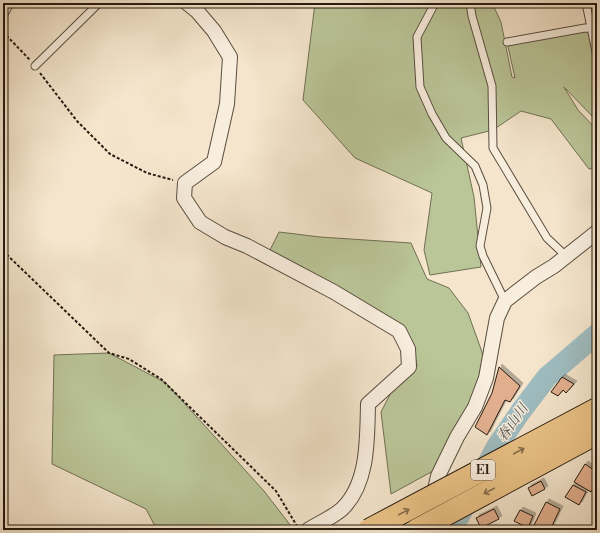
<svg xmlns="http://www.w3.org/2000/svg" width="600" height="533" viewBox="0 0 600 533" font-family="'Libre Bodoni','Noto Serif JP',serif">
	<style>
		.green { fill: #bac598; stroke: #707054 }
		.lines { fill: none; stroke-linecap: round; stroke-linejoin: round }
		.river { stroke: #9fbdc1; stroke-width: 21 }
		.building { fill: #e1af8e; stroke: #251a11; filter: url(#shadow) }
		.lane-casing { stroke: #594d40; stroke-width: 9 }
		.street-casing { stroke: #594d40; stroke-width: 16 }
		.path { stroke: #251a11; stroke-width: 2; stroke-dasharray: 3 2; stroke-linecap: butt }
		.lane { stroke: #f8eede; stroke-width: 7 }
		.street { stroke: #f8eede; stroke-width: 14 }
		.highway-bridge-casing { stroke: #251a11; stroke-width: 24; stroke-linecap: butt }
		.highway-bridge { stroke: #eac286; stroke-width: 22 }
		.oneway { stroke: #886e4c }
		.labels { text-anchor: middle; dominant-baseline: central; stroke-width: 3; stroke-linejoin: round; paint-order: stroke }
		.shield { fill: #f8eede; stroke: #645a4e; stroke-width: 1 }
		.shield-label { font-size: 12px; font-weight: bold; fill: #251a11 }
		.water-label { font-size: 14px; font-style: italic; fill: #50534f; stroke: #f8eede }
	</style>
	<defs>
		<filter id="shadow"><feDropShadow dx="3" dy="-3" stdDeviation="0" flood-color="#0004"/></filter>
	</defs>
	<rect width="100%" height="100%" fill="#f4e5cc"/>
	<filter id="stains"><feTurbulence type="fractalNoise" baseFrequency=".005" numOctaves="4"/><feColorMatrix values="0 0 0 0 .2 0 0 0 0 .09 0 0 0 0 .02 0 0 0 .5 -.17"/></filter>
	<radialGradient id="worn" r=".72"><stop offset=".6" stop-color="#630" stop-opacity="0"/><stop offset="1" stop-color="#630" stop-opacity=".3"/></radialGradient>
	<!-- green -->
	<path class="green" d="M315 3H492L501 22 512 77 515 78 507 42 597 29V121L564 87 578 110 597 130V168L589 169 551 119 521 111 493 130 461 138 474 197 481 267 430 275 424 250 432 193 355 158 303 100Z
		M279 232 320 237 411 243 427 279 449 288 468 313 482 352 486 378 433 471 391 494 381 412 399 377 417 366 413 344 269 252Z
		M109 353 166 383 264 491 294 530H157L146 509 52 464 54 355Z"/>
	<g class="lines">
		<!-- river -->
		<path class="river" d="M452 530 497 446 521 411 547 377 597 334"/>
	</g>
	<!-- building -->
	<path class="building" d="M499 367 520 386 510 402 505 400 487 435 475 427 492 393Z
		M562 377 574 384 566 393 563 390 558 396 551 392Z
		M585 464 597 472V482L591 492 574 482Z
		M541 481 545 489 532 496 528 488Z
		M573 485 586 492 579 505 565 497Z
		M546 502 560 509 550 530H544L534 525Z
		M494 509 499 519 481 528 476 518Z
		M520 510 533 516 528 528 514 521Z"/>
	<g class="lines">
		<defs>
			<path id="lane" d="M435 3 417 37 420 87 432 114 446 138 475 166 483 185 487 208 480 246 483 256 505 301
				M470 3 472 16 492 86 493 148 547 238 566 256
				M586 3 597 57
				M3 16 10 3
				M507 42 585 28 597 29
				M35 66 99 3"/>
			<path id="street" d="M187 3 197 11 214 31 230 57 227 104 214 162 185 183 184 198 200 222 225 237 247 246 334 292 399 331 408 349 409 367 368 404C367 438 369 483 342 509 333 517 319 523 308 530
				M433 499 438 476 457 437 475 407 486 378 497 318 505 301 536 277 554 266 597 232"/>
		</defs>
		<!-- lane casing -->
		<use href="#lane" class="lane-casing"/>
		<!-- street casing -->
		<use href="#street" class="street-casing"/>
		<!-- path -->
		<path class="path" d="M3 32 30 60
			M40 73 77 121 110 154 147 173 173 180
			M3 251 109 353 129 359 161 379 276 491 297 526"/>
		<!-- lane -->
		<use href="#lane" class="lane"/>
		<!-- street -->
		<use href="#street" class="street"/>
		<defs>
			<path id="highway-bridge" d="M369 530 597 409
				M417 530 597 433"/>
		</defs>
		<!-- highway-bridge casing -->
		<use href="#highway-bridge" class="highway-bridge-casing"/>
		<!-- highway-bridge -->
		<use href="#highway-bridge" class="highway-bridge"/>
	</g>
	<!-- one-way arrows -->
	<defs><path id="oneway-shaft" d="M-6 0H5M1.5-3L5.5 0L1.5 3" fill="none" stroke-width="1.6" stroke-linecap="round" stroke-linejoin="round"/></defs>
	<g class="oneway">
		<use href="#oneway-shaft" transform="translate(519 451) rotate(-28)"/>
		<use href="#oneway-shaft" transform="translate(489 491) rotate(152)"/>
		<use href="#oneway-shaft" transform="translate(404 512) rotate(-28)"/>
	</g>
	<g class="labels">
		<!-- shield labels -->
		<rect class="shield" x="471" y="460" width="24" height="20" rx="3"/>
		<g class="shield-label">
			<text x="483" y="470">E1</text>
		</g>
		<!-- water labels -->
		<g class="water-label">
			<text transform="translate(513 423) rotate(-55)">春山川</text>
		</g>
	</g>
	<!-- margin -->
	<rect width="600" height="533" fill="none" stroke="#f4e5cc" stroke-width="16"/>
	<rect x="4" y="4" width="592" height="525" fill="none" stroke="#251a11" stroke-width="2"/>
	<rect x="8" y="8" width="584" height="517" fill="none" stroke="#251a11"/>
	<rect width="100%" height="100%" filter="url(#stains)"/>
	<rect width="100%" height="100%" fill="url(#worn)"/>
</svg>
